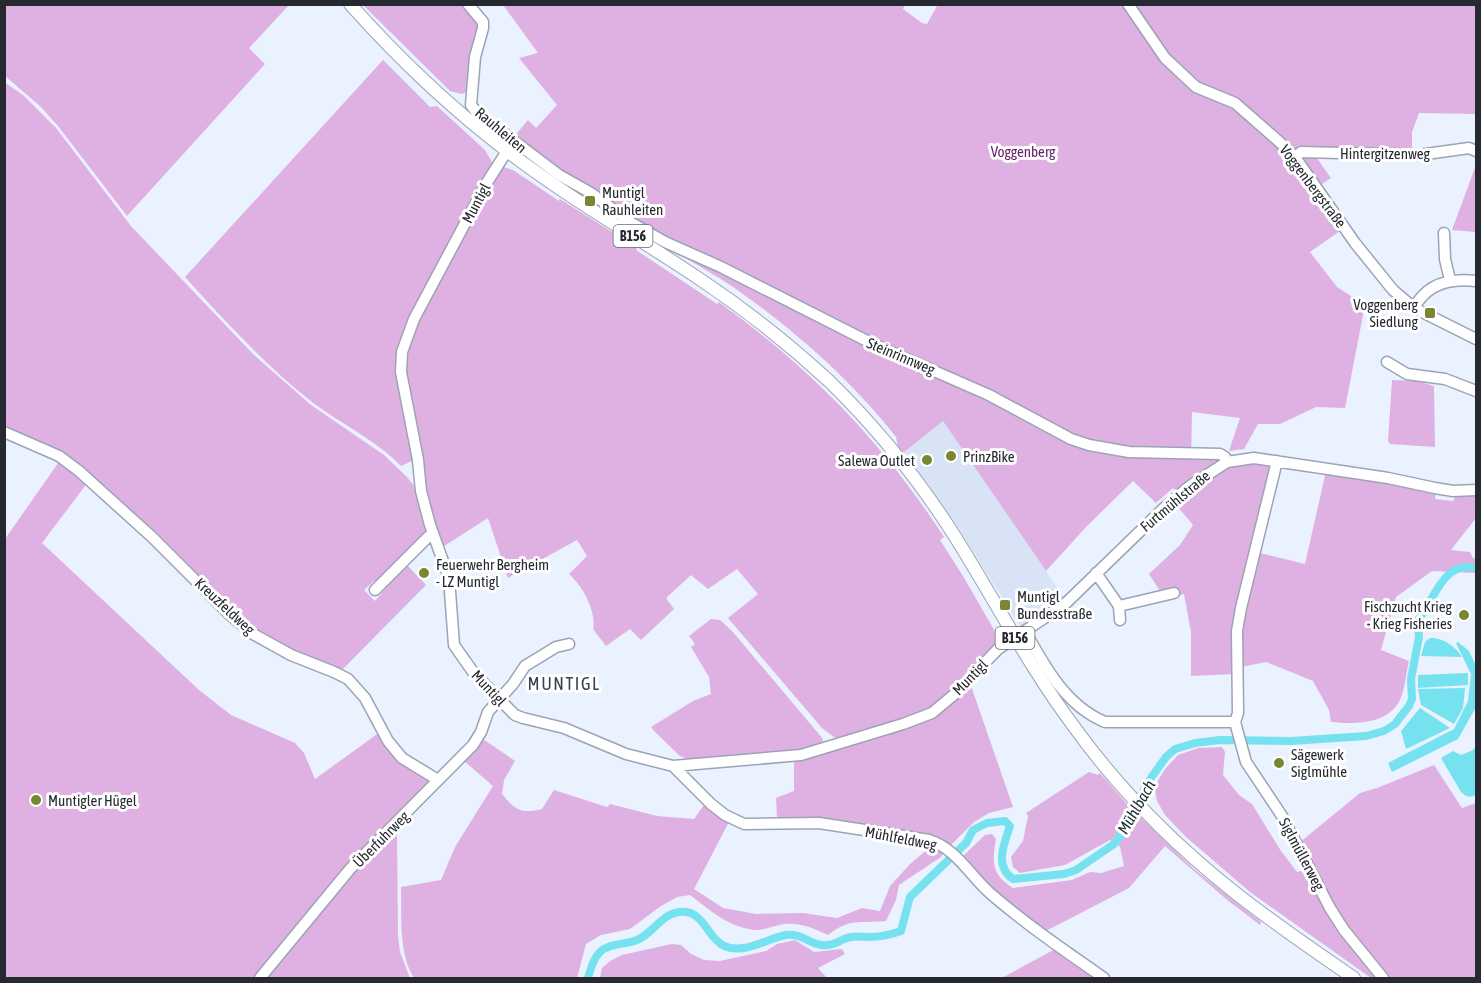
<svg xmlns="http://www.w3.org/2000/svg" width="1481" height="983" viewBox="0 0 1481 983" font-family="'Asap Condensed',sans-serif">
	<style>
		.built { fill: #d9e3f6 }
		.green { fill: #dfb0e2 }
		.water { fill: #76e2ef }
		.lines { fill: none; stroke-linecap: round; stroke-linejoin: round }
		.canal { stroke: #76e2ef; stroke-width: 8 }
		.minor-casing { stroke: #9ba4b4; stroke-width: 13 }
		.major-casing { stroke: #9ba4b4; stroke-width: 14 }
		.minor { stroke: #fff; stroke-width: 10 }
		.major { stroke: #fff; stroke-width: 12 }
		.poi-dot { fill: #7b8633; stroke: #fff; stroke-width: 2 }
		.labels { text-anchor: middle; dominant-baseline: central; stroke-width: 6; stroke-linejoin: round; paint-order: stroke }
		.shield { fill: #fff; stroke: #67696e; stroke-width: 1.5 }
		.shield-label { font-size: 14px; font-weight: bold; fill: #262930 }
		.street-label { font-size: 15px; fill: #262930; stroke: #fff }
		.park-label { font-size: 15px; fill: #64246a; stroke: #fff }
		.poi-label { font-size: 15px; fill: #262930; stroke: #fff; text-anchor: start }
		.water-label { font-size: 16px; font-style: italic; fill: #192d2f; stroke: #fff }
		.quarter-label { font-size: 18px; letter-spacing: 1.5px; fill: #39404e; stroke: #fff }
	</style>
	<rect width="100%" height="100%" fill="#eaf1ff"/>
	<!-- built -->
	<path class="built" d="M943 421 1065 599 1034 620 1020 626 955 523 903 453Z"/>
	<!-- green -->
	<path class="green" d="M905 4 903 9 922 23 927 24 938 4 1476 5V114L1419 113 1412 132V152L1314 154 1331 178 1313 190 1340 231 1310 252 1337 287 1365 305 1345 408 1316 407 1280 424H1258L1244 449 1229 451 1240 418 1192 412 1191 457H1216L1220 469 1234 464 1273 463 1252 551 1305 564 1326 471 1436 492 1435 499 1453 501 1457 494H1476V518L1451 550 1470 552 1473 558H1476V573L1432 571 1396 597 1381 650 1409 661C1406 673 1405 691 1399 702 1385 725 1354 724 1331 722L1329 710 1313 681 1266 662 1241 667 1234 674 1191 676V632L1184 594 1179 595 1160 591 1149 574 1180 545 1193 525 1177 506 1183 499 1173 488 1156 503 1133 481 1087 526 1046 571 943 421 903 453 898 447 896 437C854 383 799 334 743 294 720 277 694 264 670 248 616 213 565 175 513 138L528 120 536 128 557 105 519 58 538 53 503 5Z
		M4 5 5 4 289 5 249 48 265 64 127 216 58 126 41 107 5 76Z
		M363 5H462L480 26 468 91 462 94 450 91Z
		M383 60 430 107 437 106 485 150 492 162 490 173 401 352 416 459 401 466C376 440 341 424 312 402 265 365 225 321 185 277Z
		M4 82 23 95 56 128 131 226 253 354 311 405 384 455 406 476 415 487 428 526 426 535 378 581H374L364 590 375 601 406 564 426 585 340 672 292 652 254 632 103 489 5 429Z
		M1476 165V232L1452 230Z
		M500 166 513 170 559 201 560 199 637 248 636 250 717 304 719 302C813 371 880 439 944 537L940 540 963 576 1000 640 951 693 926 711 845 739 834 737 822 728 728 618 758 594 737 569 708 589 691 575 666 598 674 609 641 640 630 629 606 646 593 629C597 612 582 585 569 574L587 556 577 540 508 578 488 518 441 548 433 526 404 374 409 334Z
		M1392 380 1417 381 1434 386 1435 447 1390 444 1388 441Z
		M61 459 88 482 42 543 199 690 231 715 295 743 304 753 315 779 380 732 432 781 258 978H5V539Z
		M711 619 720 620 732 631 823 739 822 745 799 753 689 760 680 756 654 731 651 727 693 701 711 694 709 677 691 647 695 644 689 636Z
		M970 683 1013 807 989 813 974 822 950 846 777 817 776 798 794 791V763L796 760 914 723Z
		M480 737 515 761 504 780 502 794C515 810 521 814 542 809L554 790 607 807 610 804 657 816 694 819 706 802 730 820 694 889 723 908 756 914 803 913 837 918 862 908 880 911 890 886 910 864 934 844 945 849 941 857 899 885 896 900 886 921C859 924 851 917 828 935 811 927 797 921 779 925 771 927 763 930 756 930 729 928 710 910 690 895L677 897 661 906 630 929 601 935 586 944 577 978H414C398 952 402 917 401 887L441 880 455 847 493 786 463 760Z
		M1222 747 1225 752 1223 775 1239 795 1252 804 1281 851 1297 872 1311 868 1299 843 1360 793 1377 788 1434 765 1462 808 1476 803V978H1371L1250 892 1186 837 1165 815 1157 801 1155 790 1156 784 1165 769 1178 755 1198 748Z
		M1089 772 1098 775 1100 773 1133 811 1112 841 1110 840 1065 865 1020 873 1013 867 1011 857 1023 841 1028 816 1026 813Z
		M1138 815 1195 870 1261 922 1260 925 1226 899 1165 846 1129 888 1044 932 987 885 961 858 985 835 992 834 996 839C992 862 991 874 1013 888L1072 880 1090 872 1101 873 1124 866 1120 847 1118 845Z
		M397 832 398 936 400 952 410 978H263L344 880 389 833Z
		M795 940 814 952 842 949 845 954 818 968 827 978H600L602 968 610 961 622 955 672 944 681 945 691 954 704 960 720 961 766 951 777 944Z
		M1057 948 1101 978H1002Z"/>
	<!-- water -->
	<path class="water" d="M1430 638C1444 638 1455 646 1462 657L1421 656 1425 642Z
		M1458 642 1469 651 1476 666V707L1458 739 1392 772 1388 763 1454 729 1468 701 1471 674 1456 643Z
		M1468 673V685L1418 688V675Z
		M1465 688 1463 708 1454 724 1421 705 1418 689Z
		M1420 708 1450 728 1406 749 1401 731Z
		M1476 747V795C1470 798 1466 797 1461 792L1441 758 1453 751 1461 755 1471 751Z"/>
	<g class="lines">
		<!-- canal -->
		<path class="canal" d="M588 978C590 971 593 959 599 953 608 943 625 945 637 940 652 934 662 914 679 912 704 909 706 937 724 946 744 955 768 938 786 935 800 933 809 943 821 945 834 947 840 939 851 937 857 936 864 937 869 937 881 937 890 935 901 931L910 897 966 843 973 830 987 823 1005 821 1010 826C1004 844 994 866 1013 879L1064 874 1076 870 1114 844 1127 827 1146 785 1166 757 1175 749 1195 743 1220 740 1291 741 1366 736 1384 731 1395 724 1409 706 1412 699 1411 679 1419 637 1418 620C1435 599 1443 560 1476 568"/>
		<defs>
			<path id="minor" d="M468 4 483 22V28L475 57 471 105 477 113 559 175 591 193 630 222 665 242 721 267 875 345 989 395 1071 439 1089 445 1129 452 1220 454 1225 457 1227 462
				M1128 4 1165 58 1196 87 1235 103 1284 146 1295 157 1355 243 1393 290 1414 308 1476 339
				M507 151 486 184 414 319 402 352 401 372 418 460 421 491 430 525 449 578 454 645 473 672 499 699 515 715 523 718 564 728 626 754 673 766 801 755 903 724 932 713 956 693 998 649 1065 604 1164 508 1190 486 1227 462 1254 458 1388 478 1435 488 1453 491 1476 490
				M1295 157 1301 152 1419 155 1469 148 1476 151
				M1444 233 1445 259 1450 280
				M1414 308C1427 283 1451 278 1476 281
				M1387 362 1407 374 1445 379 1476 391
				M4 432 59 456 79 471 152 537 229 614 253 634 291 655 334 672 348 679 365 698 388 741 402 758 438 780
				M1096 573 1119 606 1174 593
				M375 590 428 537 433 535
				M1119 606 1120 620
				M1025 631C1045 667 1066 706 1105 722H1235L1238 713 1237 631 1241 608 1277 461
				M1235 722 1246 762 1282 816 1330 908 1344 930 1383 978
				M673 766 711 804 725 815 744 824 819 823 929 840C957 849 970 876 991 894 1027 925 1065 951 1104 978
				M260 978 350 869 473 745 481 732 488 712 513 684 525 666 556 647 569 644"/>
			<path id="major" d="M350 4C407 68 470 126 540 175 592 212 648 244 701 280 746 310 789 344 829 381 876 427 919 480 954 535 995 600 1029 667 1075 728 1119 789 1174 844 1233 891 1272 922 1313 950 1354 978"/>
		</defs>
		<!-- minor casing -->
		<use href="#minor" class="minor-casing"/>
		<!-- major casing -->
		<use href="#major" class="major-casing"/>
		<!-- minor -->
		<use href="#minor" class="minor"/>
		<!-- major -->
		<use href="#major" class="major"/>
	</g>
	<!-- markers -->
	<g class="poi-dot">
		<rect x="584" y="195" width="12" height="12" rx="3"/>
		<rect x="1424" y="307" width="12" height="12" rx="3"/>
		<circle cx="951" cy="456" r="6"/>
		<circle cx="927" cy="460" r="6"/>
		<circle cx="424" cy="573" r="6"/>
		<rect x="999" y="599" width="12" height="12" rx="3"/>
		<circle cx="1464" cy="615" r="6"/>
		<circle cx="1279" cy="763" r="6"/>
		<circle cx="36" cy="800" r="6"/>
	</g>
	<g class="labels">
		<!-- shield labels -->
		<g class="shield">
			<rect x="613.5" y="225" width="39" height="22" rx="4.5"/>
			<rect x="995.5" y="627" width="39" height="22" rx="4.5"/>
		</g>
		<g class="shield-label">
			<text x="633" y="236">B156</text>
			<text x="1015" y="638">B156</text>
		</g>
		<!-- street labels -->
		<g class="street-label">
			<text transform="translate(501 130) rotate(40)">Rauhleiten</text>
			<text x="1385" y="153">Hintergitzenweg</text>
			<text transform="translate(1313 186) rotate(53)">Voggenbergstraße</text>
			<text transform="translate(476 203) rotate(-62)">Muntigl</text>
			<text transform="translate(901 356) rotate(23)">Steinrinnweg</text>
			<text transform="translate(1175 501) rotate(-40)">Furtmühlstraße</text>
			<text transform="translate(225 606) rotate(43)">Kreuzfeldweg</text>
			<text transform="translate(970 677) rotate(-46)">Muntigl</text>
			<text transform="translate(489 688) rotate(47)">Muntigl</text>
			<text transform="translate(901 838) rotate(11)">Mühlfeldweg</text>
			<text transform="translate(381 839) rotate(-45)">Überfuhrweg</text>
			<text transform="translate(1302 854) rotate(62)">Siglmüllerweg</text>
		</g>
		<!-- park labels -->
		<g class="park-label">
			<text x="1023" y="151">Voggenberg</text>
		</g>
		<!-- poi labels -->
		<g class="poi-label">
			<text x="602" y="192">Muntigl<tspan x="602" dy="17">Rauhleiten</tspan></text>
			<text x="1418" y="304" text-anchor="end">Voggenberg<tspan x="1418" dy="17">Siedlung</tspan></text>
			<text x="963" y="456">PrinzBike</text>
			<text x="915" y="460" text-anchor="end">Salewa Outlet</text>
			<text x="436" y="564">Feuerwehr Bergheim<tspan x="436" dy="17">- LZ Muntigl</tspan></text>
			<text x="1017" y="596">Muntigl<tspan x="1017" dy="17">Bundesstraße</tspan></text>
			<text x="1452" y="606" text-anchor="end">Fischzucht Krieg<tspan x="1452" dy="17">- Krieg Fisheries</tspan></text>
			<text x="1291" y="754">Sägewerk<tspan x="1291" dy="17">Siglmühle</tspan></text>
			<text x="48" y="800">Muntigler Hügel</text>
		</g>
		<!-- water labels -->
		<g class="water-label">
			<text transform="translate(1136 807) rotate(-60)">Mühlbach</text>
		</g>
		<!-- quarter labels -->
		<g class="quarter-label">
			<text x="564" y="683">MUNTIGL</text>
		</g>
	</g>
	<!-- border -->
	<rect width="1481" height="983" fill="none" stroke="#262930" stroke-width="12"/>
</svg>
